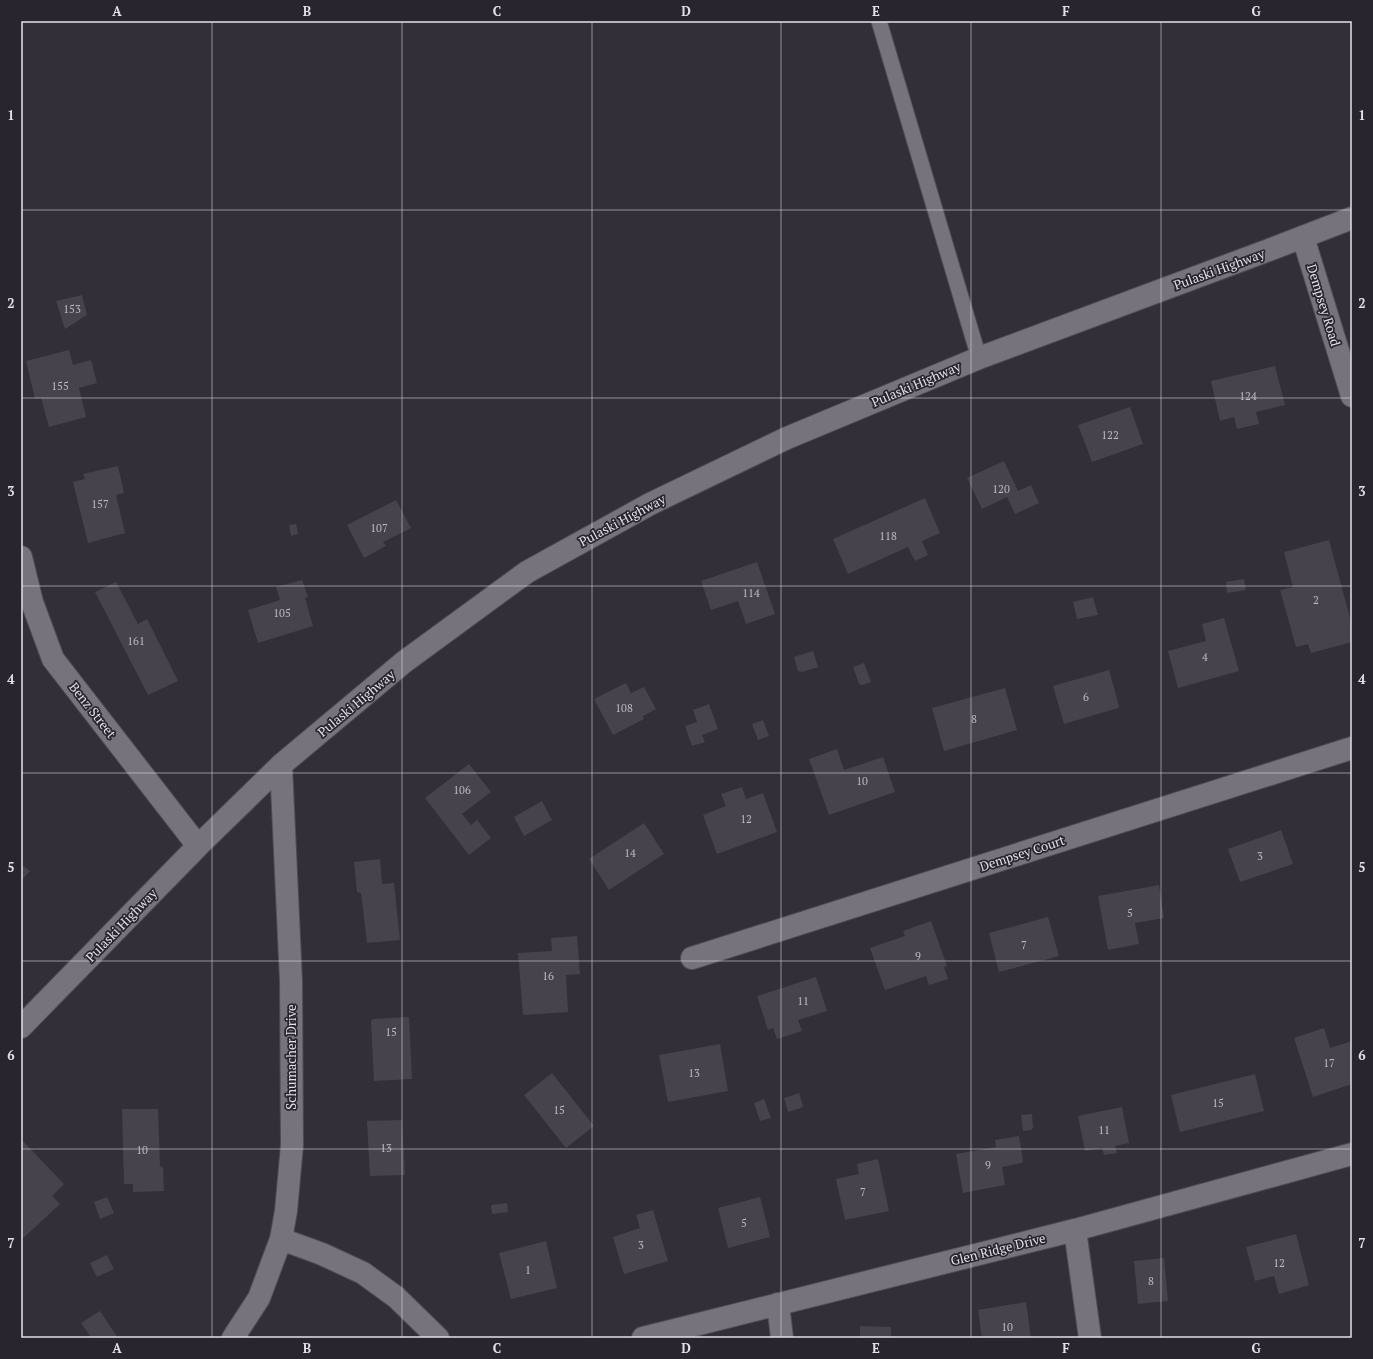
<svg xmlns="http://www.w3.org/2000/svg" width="1373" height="1359" viewBox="0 0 1373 1359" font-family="'PT Serif',serif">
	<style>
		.building { fill: #46434d }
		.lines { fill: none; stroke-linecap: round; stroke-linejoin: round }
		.lane-casing { stroke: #4e4c54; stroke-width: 17 }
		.street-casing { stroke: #4e4c54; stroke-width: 24 }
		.secondary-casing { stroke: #4e4c54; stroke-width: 24 }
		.lane { stroke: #76737d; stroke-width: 15 }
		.street { stroke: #76737d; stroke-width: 22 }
		.secondary { stroke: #76737d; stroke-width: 22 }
		.grid { fill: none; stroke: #e3e1e7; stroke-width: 1; stroke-opacity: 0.55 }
		.labels { text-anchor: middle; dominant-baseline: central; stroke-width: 3.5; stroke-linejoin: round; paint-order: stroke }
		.number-label { font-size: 11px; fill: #bcbac0 }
		.street-label { font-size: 13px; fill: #e3e1e7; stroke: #28252e }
		.neatline { fill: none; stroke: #e3e1e7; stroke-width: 1.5 }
		.grid-label { font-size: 13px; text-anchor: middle; font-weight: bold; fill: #e3e1e7 }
	</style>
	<rect width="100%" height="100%" fill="#322f38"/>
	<!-- building -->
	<path class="building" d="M82 295 87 315 65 329 56 301Z
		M69 350 73 365 91 360 97 383 79 388 86 417 49 427 41 398 35 399 26 361Z
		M1275 366 1285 405 1256 412 1259 424 1237 429 1234 417 1220 421 1211 381Z
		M1130 407 1143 444 1092 462 1078 425Z
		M1004 461 1018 491 1031 485 1039 503 1015 514 1007 497 982 509 967 478Z
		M118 466 124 493 116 495 125 533 88 543 73 482 85 479 83 474Z
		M925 498 940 533 922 541 928 555 915 561 908 547 848 574 833 539Z
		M396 500 411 528 383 542 386 546 364 558 347 525Z
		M296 524 298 534 291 536 289 525Z
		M1329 540 1352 625V642L1311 653 1308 644 1296 647 1280 590 1293 587 1284 552Z
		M757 562 775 614 746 624 738 601 711 610 701 581Z
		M1244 579 1246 590 1227 593 1226 582Z
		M302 580 308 597 305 598 313 626 258 643 248 610 280 600 276 587Z
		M116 582 138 624 147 619 178 681 148 695 95 592Z
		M1093 597 1098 615 1077 619 1073 602Z
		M1224 618 1239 671 1178 688 1168 651 1206 641 1202 624Z
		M813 651 818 667 802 672 798 671 794 657Z
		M864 663 871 682 862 685 859 684 853 667Z
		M1109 670 1119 706 1118 708 1064 724 1053 686Z
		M626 683 631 693 644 687 656 709 643 716 644 719 613 735 594 699Z
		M1005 688 1017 730 944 751 932 708Z
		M709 704 718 729 702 735 705 742 692 746 685 726 697 722 693 710Z
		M763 720 769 736 758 740 752 724Z
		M837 749 844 770 883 757 895 792 829 815 809 759Z
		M469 764 491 792 462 814 471 825 477 820 491 838 469 855 425 798Z
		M742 787 746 799 763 793 777 832 717 854 703 815 726 806 721 794Z
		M542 801 552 820 524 836 514 817Z
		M644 823 664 854 609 890 589 859Z
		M1281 830 1293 864 1240 882 1228 849Z
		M380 859 382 884 394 883 400 940 367 943 361 893 357 892 354 862Z
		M21 864 30 871 21 881Z
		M1159 885 1164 918 1135 923 1139 944 1108 950 1098 896Z
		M1048 917 1059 956 999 972 989 933Z
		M931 921 947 966 944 967 948 979 929 985 926 976 885 990 870 948 905 936 903 931Z
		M577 936 580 974 566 975 568 1012 523 1015 518 953 552 951 551 938Z
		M816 977 827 1011 798 1020 802 1031 777 1039 773 1028 768 1030 757 996Z
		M409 1017 412 1079 374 1081 371 1021 373 1019Z
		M1324 1028 1330 1048 1352 1041V1084L1313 1097 1294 1038Z
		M720 1044 728 1091 668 1102 659 1055Z
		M552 1073 594 1126 566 1148 524 1095Z
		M1255 1074 1264 1111 1180 1132 1171 1095Z
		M799 1093 803 1106 801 1108 788 1112 784 1098Z
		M764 1099 771 1118 760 1121 754 1103Z
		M1122 1107 1129 1143 1115 1146 1117 1153 1104 1155 1102 1148 1085 1151 1078 1116Z
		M122 1109H158L160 1166 163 1168 164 1191 133 1192V1184H124Z
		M1032 1114 1033 1128 1031 1130 1023 1131 1021 1115Z
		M402 1120 405 1175 370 1176 367 1121Z
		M1019 1136 1023 1160 1022 1163 1002 1167 1005 1185 963 1193 956 1154 996 1147 995 1140Z
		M21 1139 64 1184 52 1196 60 1204 21 1240Z
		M878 1159 889 1211 845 1220 836 1179 859 1174 857 1164Z
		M107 1197 114 1213 100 1219 94 1202Z
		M760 1197 770 1237 728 1248 718 1208Z
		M507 1203 508 1212 492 1214 491 1205Z
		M653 1210 668 1261 624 1274 613 1237 640 1228 636 1215Z
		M1296 1234 1309 1285 1279 1294 1274 1276 1255 1281 1246 1247Z
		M546 1241 557 1288 511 1299 499 1253Z
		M107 1255 114 1269 97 1277 90 1263Z
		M1164 1258 1168 1301 1138 1304 1134 1261Z
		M1026 1302 1031 1338H982L978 1310Z
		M100 1311 118 1338H87L90 1336 81 1323Z
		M860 1326 891 1327V1338H860Z"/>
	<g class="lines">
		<defs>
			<path id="lane" d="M879 21 979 358"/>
			<path id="street" d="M1303 237 1352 396
				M692 958 1352 748
				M1075 1230 1090 1338
				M281 1239 322 1254 363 1273 396 1297 438 1338
				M778 1304 782 1338
				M643 1338 1075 1230 1352 1154"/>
			<path id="secondary" d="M21 557 32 602 53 659 198 846
				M21 1027 198 846 281 765 404 662 527 572 650 504 787 438 979 358 1269 250 1352 218
				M233 1338 259 1298 281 1239 286 1211 292 1145 291 981 281 765"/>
		</defs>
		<!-- lane casing -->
		<use href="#lane" class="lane-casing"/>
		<!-- street casing -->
		<use href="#street" class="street-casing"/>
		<!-- secondary casing -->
		<use href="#secondary" class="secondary-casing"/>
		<!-- lane -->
		<use href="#lane" class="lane"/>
		<!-- street -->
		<use href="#street" class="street"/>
		<!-- secondary -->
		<use href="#secondary" class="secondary"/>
	</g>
	<!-- grid -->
	<path class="grid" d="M212 21V1338M402 21V1338M592 21V1338M781 21V1338M971 21V1338M1161 21V1338M21 210H1352M21 398H1352M21 586H1352M21 773H1352M21 961H1352M21 1149H1352"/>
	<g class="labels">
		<!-- number labels -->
		<g class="number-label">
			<text x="72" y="309">153</text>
			<text x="60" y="386">155</text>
			<text x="1248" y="396">124</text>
			<text x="1110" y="435">122</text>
			<text x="1001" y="489">120</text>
			<text x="100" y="504">157</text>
			<text x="379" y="528">107</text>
			<text x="888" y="536">118</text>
			<text x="751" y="593">114</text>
			<text x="1316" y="600">2</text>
			<text x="282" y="613">105</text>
			<text x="136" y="641">161</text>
			<text x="1205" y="657">4</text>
			<text x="1086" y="697">6</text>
			<text x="624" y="708">108</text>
			<text x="974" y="719">8</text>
			<text x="862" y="781">10</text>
			<text x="462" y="790">106</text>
			<text x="746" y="819">12</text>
			<text x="630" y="853">14</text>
			<text x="1260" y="856">3</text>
			<text x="1130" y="913">5</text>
			<text x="1024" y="945">7</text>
			<text x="918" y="956">9</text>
			<text x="548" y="976">16</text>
			<text x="803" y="1001">11</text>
			<text x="391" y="1032">15</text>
			<text x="1329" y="1063">17</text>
			<text x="694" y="1073">13</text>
			<text x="1218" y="1103">15</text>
			<text x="559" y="1110">15</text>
			<text x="1104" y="1130">11</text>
			<text x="386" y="1148">13</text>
			<text x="142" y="1150">10</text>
			<text x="988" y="1165">9</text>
			<text x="863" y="1192">7</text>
			<text x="744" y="1223">5</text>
			<text x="641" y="1245">3</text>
			<text x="1279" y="1263">12</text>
			<text x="528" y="1270">1</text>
			<text x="1151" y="1281">8</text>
			<text x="1007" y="1327">10</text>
		</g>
		<!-- street labels -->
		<g class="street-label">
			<text transform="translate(1219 269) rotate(-20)">Pulaski Highway</text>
			<text transform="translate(1324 305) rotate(73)">Dempsey Road</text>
			<text transform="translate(916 384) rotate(-23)">Pulaski Highway</text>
			<text transform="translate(622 520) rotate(-28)">Pulaski Highway</text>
			<text transform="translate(356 703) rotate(-40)">Pulaski Highway</text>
			<text transform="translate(93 710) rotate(52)">Benz Street</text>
			<text transform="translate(1022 853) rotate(-18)">Dempsey Court</text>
			<text transform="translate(121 925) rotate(-46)">Pulaski Highway</text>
			<text transform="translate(291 1057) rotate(-90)">Schumacher Drive</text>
			<text transform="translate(998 1249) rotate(-14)">Glen Ridge Drive</text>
		</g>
	</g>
	<!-- border -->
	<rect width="1373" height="1359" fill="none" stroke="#28252e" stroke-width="44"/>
	<rect x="22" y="22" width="1329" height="1315" class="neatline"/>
	<g class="grid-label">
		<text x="117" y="16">A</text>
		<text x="307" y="16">B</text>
		<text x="497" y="16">C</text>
		<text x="686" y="16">D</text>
		<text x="876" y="16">E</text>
		<text x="1066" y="16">F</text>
		<text x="1256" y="16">G</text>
		<text x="11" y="120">1</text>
		<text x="1362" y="120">1</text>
		<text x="11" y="308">2</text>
		<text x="1362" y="308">2</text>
		<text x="11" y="496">3</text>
		<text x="1362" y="496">3</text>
		<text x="11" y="684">4</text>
		<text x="1362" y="684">4</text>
		<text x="11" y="872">5</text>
		<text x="1362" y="872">5</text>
		<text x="11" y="1060">6</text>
		<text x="1362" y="1060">6</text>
		<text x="11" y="1248">7</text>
		<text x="1362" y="1248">7</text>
		<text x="117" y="1353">A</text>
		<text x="307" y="1353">B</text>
		<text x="497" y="1353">C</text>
		<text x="686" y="1353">D</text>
		<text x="876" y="1353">E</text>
		<text x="1066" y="1353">F</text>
		<text x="1256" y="1353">G</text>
	</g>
</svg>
